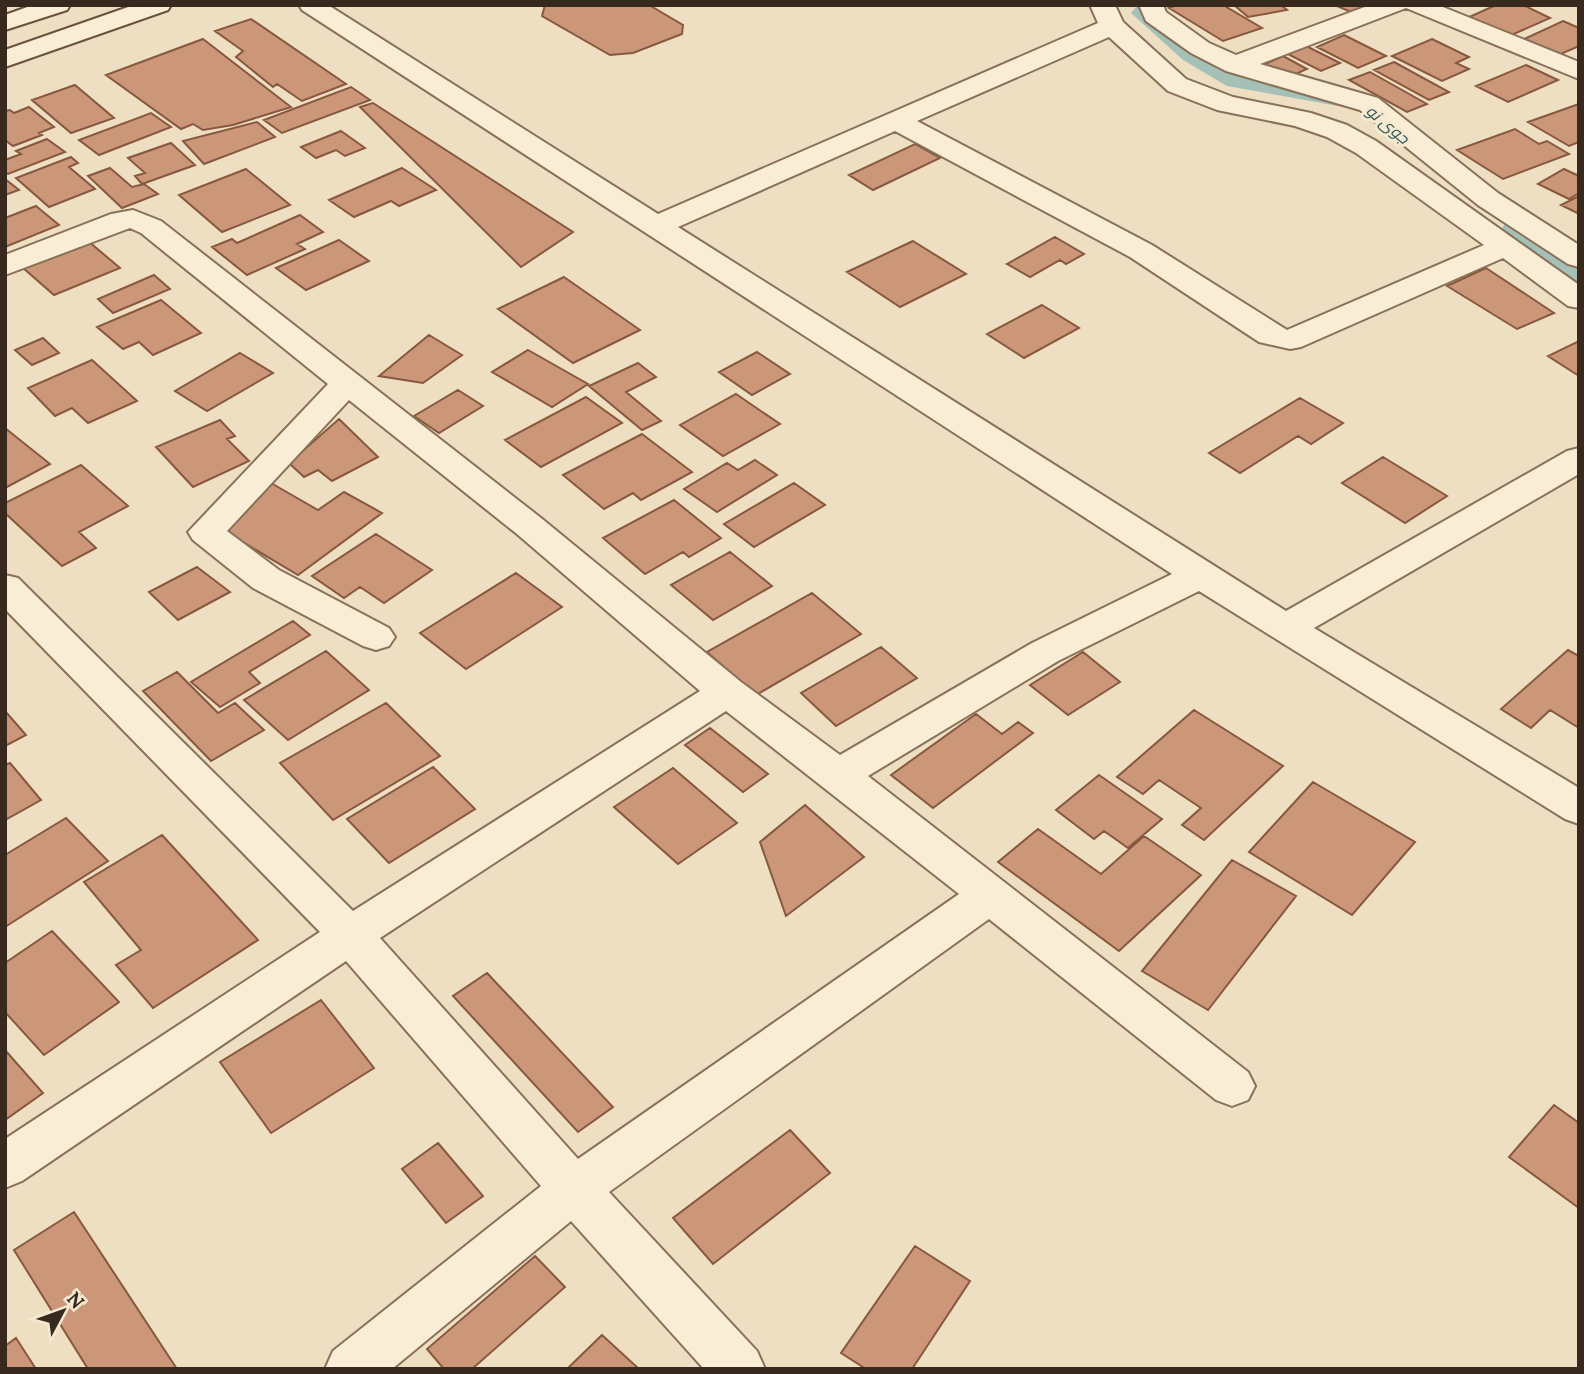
<svg xmlns="http://www.w3.org/2000/svg" width="1584" height="1374" viewBox="0 0 1584 1374" font-family="Lora,Cairo,serif">
	<style>
		.lines { fill: none; stroke-linecap: round; stroke-linejoin: round }
		.canal { fill: #a5c1b7; fill-rule: evenodd }
		.building { fill: #cc9778; stroke: #87583f; stroke-width: 2 }
		.street-casing { stroke: #887059; stroke-width: 4 }
		.secondary-casing { stroke: #6a513d; stroke-width: 4 }
		.street { fill: #f9edd5; fill-rule: evenodd }
		.secondary { fill: #f9edd5; fill-rule: evenodd }
		.labels { text-anchor: middle; dominant-baseline: central; stroke-width: 6; stroke-linejoin: round; paint-order: stroke }
		.far-water-label { font-size: 16px; font-style: italic; fill: #2d5753; stroke: #f5e9d2 }
	</style>
	<rect width="100%" height="100%" fill="#eedfc2"/>
	<g class="lines">
		<!-- canal -->
		<path class="canal" d="M1150 5 1156 7 1205 48 1247 71 1338 88 1349 90 1354 97 1349 104 1338 106 1227 86 1183 60 1131 13 1136 7Z
			M1519 218 1531 221 1579 255V283L1566 280 1507 235 1502 228 1507 221Z"/>
	</g>
	<!-- building -->
	<path class="building" d="M545 5H649L683 25 682 34 633 53 610 55 542 16Z
		M1177 5H1223L1262 28 1223 41 1169 8Z
		M1234 5H1281L1287 10 1248 17Z
		M1335 5H1372L1353 13Z
		M1496 5H1523L1550 18 1507 37 1467 18Z
		M251 19 346 84 302 101 277 84 273 87 236 57 243 51 215 31Z
		M1563 21 1579 28V46L1554 57 1520 41Z
		M1344 35 1386 56 1358 68 1317 47Z
		M203 39 291 107 233 125 203 130 193 124 181 129 106 75Z
		M1432 39 1469 57 1456 63 1469 69 1442 81 1392 56Z
		M1300 43 1340 63 1321 71 1282 51Z
		M1283 56 1307 69 1287 78 1263 65Z
		M1394 62 1449 92 1429 100 1374 70Z
		M1526 65 1558 80 1508 102 1476 86Z
		M1370 72 1427 104 1407 112 1349 80Z
		M75 85 114 118 71 133 32 100Z
		M351 87 370 100 282 133 264 120Z
		M373 103 573 232 521 267 360 107Z
		M1579 104V142L1569 146 1528 122Z
		M29 107 54 127 39 133 42 135 13 146 5 140V111L10 110 14 113Z
		M151 113 171 127 99 155 79 140Z
		M257 122 275 137 204 164 183 141Z
		M1515 129 1539 144 1547 141 1569 154 1503 179 1457 150Z
		M341 131 365 148 345 156 336 150 316 158 301 147Z
		M47 139 65 152 8 174 5 172V160L21 154 16 151Z
		M171 143 195 165 142 184 135 176 145 173 128 158Z
		M915 144 940 158 873 190 849 175Z
		M71 157 78 163 69 167 95 189 49 207 16 178Z
		M110 168 132 187 144 184 158 194 122 208 88 176Z
		M402 168 436 190 399 206 391 201 354 217 329 200Z
		M246 169 290 205 222 232 179 195Z
		M1564 169 1579 176V193L1569 199 1538 184Z
		M5 179 19 190 5 195Z
		M1579 196V214L1561 205Z
		M36 206 59 225 5 247V218Z
		M300 215 323 232 297 244 305 249 247 275 212 247 232 239 237 243Z
		M1055 237 1084 254 1066 264 1060 260 1030 277 1007 264Z
		M339 240 369 261 306 290 276 268Z
		M88 241 120 268 54 295 22 267Z
		M913 241 966 274 900 307 847 272Z
		M1486 268 1554 313 1517 329 1447 286Z
		M154 275 170 289 113 313 98 299Z
		M564 277 640 330 573 363 498 309Z
		M161 300 201 333 153 355 139 342 123 349 97 327Z
		M1042 305 1079 328 1024 358 987 334Z
		M429 335 462 355 423 383 379 376Z
		M43 338 59 353 32 365 15 350Z
		M1579 341V376L1548 356Z
		M528 350 588 384 552 407 492 372Z
		M757 352 790 374 752 395 719 372Z
		M240 353 273 373 207 411 175 391Z
		M92 360 137 401 88 423 72 408 55 416 28 388Z
		M638 363 656 377 626 392 661 421 642 430 589 386Z
		M458 390 483 406 439 433 414 416Z
		M736 394 780 424 723 456 680 425Z
		M586 397 622 423 541 467 505 440Z
		M1300 398 1343 423 1311 444 1298 436 1240 473 1209 453Z
		M339 419 378 457 332 481 318 470 304 477 289 463Z
		M220 420 235 436 227 439 249 461 193 487 156 447Z
		M5 428 50 464 5 488Z
		M642 434 692 472 641 500 633 493 604 509 563 475Z
		M1383 457 1447 496 1405 523 1342 483Z
		M755 460 777 475 717 512 684 489 727 463 738 470Z
		M81 465 128 506 79 532 96 548 62 566 5 513V503Z
		M271 483 318 510 344 492 382 513 298 575 221 529Z
		M794 483 825 505 754 547 724 524Z
		M674 500 721 538 689 557 683 552 645 574 603 538Z
		M376 534 432 570 384 603 360 587 344 598 312 576Z
		M730 552 772 586 713 620 671 585Z
		M197 567 230 592 178 620 149 592Z
		M516 573 562 607 466 669 420 633Z
		M812 593 861 634 756 695 707 652Z
		M293 621 310 635 249 672 260 683 220 707 191 682Z
		M881 647 917 678 836 726 801 693Z
		M1568 650 1579 656V728L1550 710 1531 728 1501 709Z
		M326 651 369 690 288 740 244 700Z
		M1083 652 1120 682 1068 715 1030 685Z
		M177 672 218 713 235 703 264 730 211 761 143 691Z
		M386 703 440 756 333 820 280 763Z
		M1194 710 1283 766 1204 840 1182 825 1201 808 1159 780 1143 794 1117 777Z
		M5 711 26 735 5 746Z
		M976 714 1002 734 1018 722 1033 733 933 808 891 775Z
		M710 728 768 774 743 792 685 745Z
		M10 763 41 800 5 820V765Z
		M433 767 475 809 389 863 347 819Z
		M673 768 737 823 678 864 614 807Z
		M1099 775 1162 819 1128 848 1104 831 1094 839 1056 810Z
		M1313 782 1415 842 1352 915 1249 852Z
		M805 805 864 857 786 916 760 842Z
		M66 818 108 861 5 927V855Z
		M1038 829 1101 874 1144 836 1201 875 1119 951 998 862Z
		M162 835 258 940 153 1008 116 965 141 950 84 882Z
		M1232 860 1296 896 1208 1010 1142 971Z
		M52 931 119 1002 44 1055 5 1012V963Z
		M487 973 613 1107 578 1132 453 996Z
		M321 1000 374 1068 271 1133 220 1062Z
		M5 1050 43 1093 5 1120Z
		M1554 1105 1579 1123V1208L1509 1157Z
		M790 1130 830 1173 713 1264 673 1218Z
		M438 1143 483 1196 446 1223 402 1169Z
		M74 1212 177 1369H88L14 1250Z
		M915 1246 970 1281 912 1369H866L841 1353Z
		M535 1256 565 1287 472 1369H444L427 1349Z
		M602 1335 639 1369H567Z
		M16 1338 36 1369H5V1346Z"/>
	<g class="lines">
		<defs>
			<path id="street" d="M299 5H328L658 214 1098 23 1090 5H1115L1123 22 1186 79 1233 97 1311 113 1347 125 1376 141 1579 285V308L1568 306 1503 258 1301 347 1290 349 1259 342 1130 257 895 131 678 227 1286 611 1567 451 1579 448V474L1314 628 1579 788V824L1565 819 1199 591 1058 661 868 776 1248 1072 1255 1086 1248 1100 1232 1106 1216 1100 989 919 609 1192 757 1351 765 1369H704L571 1221 392 1369H325L333 1351 541 1186 346 961 22 1181 5 1188V1139L320 932 5 609V575L18 578 353 911 700 691 517 534 349 400 227 531 279 570 389 628 395 637 389 646 376 650 363 646 253 588 193 540 188 532 328 384 141 233 130 228 5 275V255L111 214 133 210 161 221 541 518 741 682 840 755 1032 643 1172 574 302 10ZM1109 37 1168 91 1217 110 1295 126 1327 137 1356 153 1484 245 1287 330 1152 245 917 121ZM726 711 959 894 578 1159 380 938Z
				M1139 5H1163L1166 12 1209 43 1236 55 1370 5H1438L1579 62V79L1406 8 1260 64 1378 98 1498 193 1579 245V267L1568 264 1478 205 1360 110 1226 71 1191 53 1146 21Z"/>
			<path id="secondary" d="M33 5H70L67 10 5 30V15Z
				M134 5H171L168 10 5 67V50Z"/>
		</defs>
		<!-- street casing -->
		<use href="#street" class="street-casing"/>
		<!-- secondary casing -->
		<use href="#secondary" class="secondary-casing"/>
		<!-- street -->
		<use href="#street" class="street"/>
		<!-- secondary -->
		<use href="#secondary" class="secondary"/>
	</g>
	<g class="labels">
		<!-- far-water labels -->
		<g class="far-water-label">
			<text transform="translate(1388 124) rotate(40)">جوی نو</text>
		</g>
	</g>
	<!-- border -->
	<rect width="1584" height="1374" fill="none" stroke="#38291e" stroke-width="14"/>
	<!-- north arrow -->
	<g transform="translate(63 1311) rotate(49)" stroke="#f5e9d2" stroke-width="5" paint-order="stroke">
	<path d="M0-5L12 26L0 18L-12 26Z" fill="#38291e"/>
	<text y="-10" font-size="19" font-weight="bold" text-anchor="middle" fill="#38291e">N</text>
	</g>
</svg>
